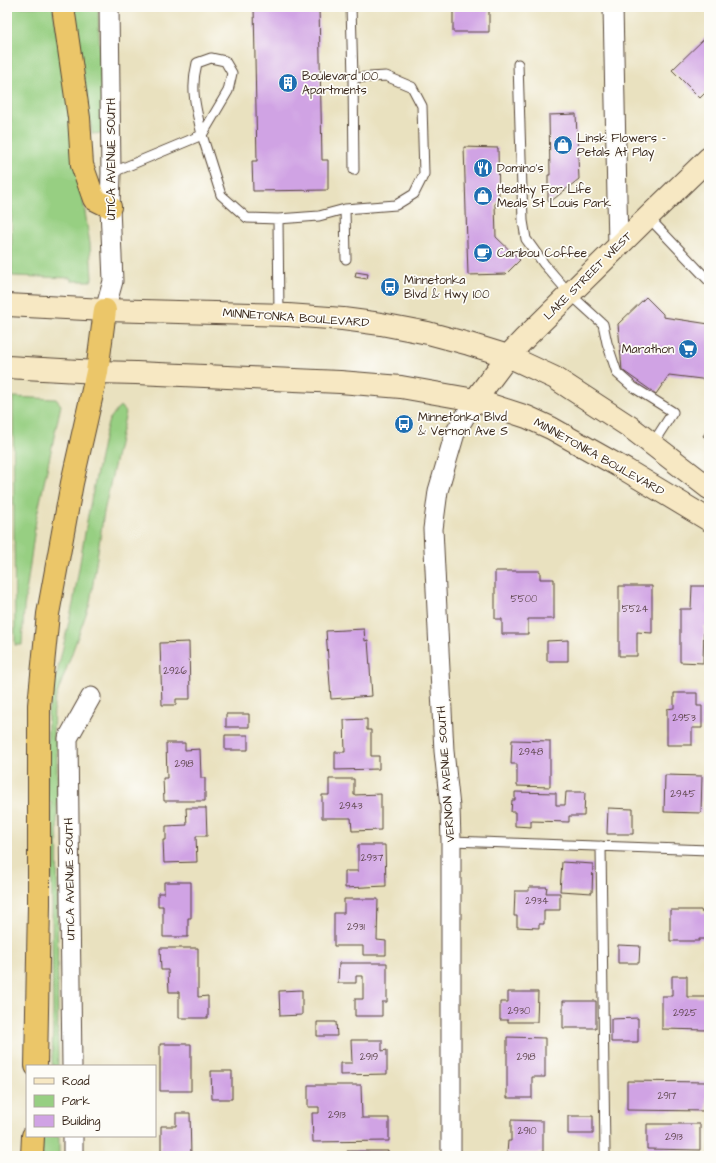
<svg xmlns="http://www.w3.org/2000/svg" width="716" height="1163" viewBox="0 0 716 1163" font-family="'Architects Daughter',sans-serif">
	<style>
		.green { fill: #97cf82; stroke: #697c50 }
		.building { fill: #d0a3e4 }
		.lines { fill: none; stroke-linecap: round; stroke-linejoin: round }
		.lane-casing { stroke: #554536; stroke-width: 11 }
		.street-casing { stroke: #554536; stroke-width: 21 }
		.secondary-casing { stroke: #554536; stroke-width: 24 }
		.highway-casing { stroke: #554536; stroke-width: 24 }
		.lane { stroke: #fff; stroke-width: 9 }
		.street { stroke: #fff; stroke-width: 19 }
		.secondary { stroke: #f7e8c3; stroke-width: 22 }
		.highway { stroke: #ebc669; stroke-width: 22 }
		.labels { text-anchor: middle; dominant-baseline: central; stroke-width: 3.5; stroke-linejoin: round; paint-order: stroke }
		.number-label { font-size: 10px; fill: #604850 }
		.poi-label { font-size: 12px; fill: #3b2a1e; stroke: #fdfcf7; text-anchor: start }
		.street-label { font-size: 12px; fill: #3b2a1e; stroke: #fdfcf7 }
	</style>
	<rect width="100%" height="100%" fill="#fdfcf7"/>
	<filter id="ink" filterUnits="userSpaceOnUse"><feTurbulence type="fractalNoise" baseFrequency=".025" numOctaves="2"/><feDisplacementMap in="SourceGraphic" scale="8" xChannelSelector="R" yChannelSelector="G"/><feConvolveMatrix kernelMatrix="1 2 1 2 8 2 1 2 1" color-interpolation-filters="sRGB"/></filter>
	<filter id="wash" filterUnits="userSpaceOnUse"><feTurbulence type="fractalNoise" baseFrequency=".012" numOctaves="4" result="noise"/><feDisplacementMap in="SourceGraphic" scale="16" xChannelSelector="R" yChannelSelector="G"/><feGaussianBlur stdDeviation="0.9" result="paint"/><feColorMatrix in="noise" values="0 0 0 0 0 0 0 0 0 0 0 0 0 0 0 0 0 1.4 0 .05"/><feComposite in="paint" operator="in"/></filter>
	<g filter="url(#wash)">
		<rect width="100%" height="100%" fill="#e9e1bf"/>
		<!-- green -->
		<path class="green" d="M10 7H53L90 244 92 279 91 281H71V278L12 276Z
			M72 7H98L103 133 92 134Z
			M13 397 56 399 61 405 36 520 24 608 22 645H15Z
			M120 406 126 412 104 512 90 603 54 703 53 740H57L58 1066H52L53 1022 51 802H47L48 712 73 604 88 515 105 433 109 420Z
			M42 1136H59V1156H41Z"/>
		<g id="blocks">
			<!-- building -->
			<path class="building" d="M254 7H319L322 160H328V190L253 191 252 161H257Z
				M453 7H489V32H453Z
				M709 34V89L700 98 672 70Z
				M576 114 579 179 550 202 548 200V175H550L549 115Z
				M464 147 498 148 499 200 495 204 496 237 520 260 506 274 468 275Z
				M356 272 368 274 367 279 355 277Z
				M646 297 663 314V317L709 324V380L669 375 656 394 622 370 618 324Z
				M709 427V441L703 436Z
				M495 571H540V579H554V619H528V634H502V619H495Z
				M619 586H652V633L637 632V656H619Z
				M692 586H709V627L704 626 703 663 680 662V609H691Z
				M364 629 365 641 368 640 372 696 331 699 326 631Z
				M568 640V661H547V641Z
				M189 642 190 699H176V705H162L160 643Z
				M674 693H697V706H702V728H692V745H667V709L674 708Z
				M226 714H249V727H226Z
				M367 719V730H371V756H379V769L335 770V752H345L344 720Z
				M225 735H248V750H225Z
				M512 740 550 741V787L517 786V764H511Z
				M166 743H185V750L200 749 201 778H205V801H164L163 778H167Z
				M665 775 702 776 701 813 664 812Z
				M329 779H354V795L381 794V830L352 831 351 818H322V795H329Z
				M515 792 556 793V805H565L566 792H585L584 816H569V822L531 821V827L515 826V812H511L512 800H515Z
				M186 808H206L207 836H196L197 862 164 863 163 840H166V826L187 825Z
				M608 808 633 809V834H607Z
				M358 845H385L386 886 345 888V871H358Z
				M562 862 593 864 592 893 560 891Z
				M164 882H191V918H188V937H163V906H158V893H164Z
				M529 887H547L546 893H560V910H544V924H539V928L517 927V916H514L515 891H529Z
				M344 899H378L377 940 386 941V955H363V946H334V913H344Z
				M670 910H701L702 913H709V939H699V941H670Z
				M618 945 640 946 639 963H618Z
				M160 948H198V997L208 996V1018H179V992H169L168 970H161Z
				M339 963H387V1002H382V1016H355V999H363V976H356V983H338Z
				M672 976H687V997H707V1030L662 1029V996H672Z
				M302 990V1015L280 1016 279 991Z
				M508 992H538L537 1022H508V1020H500V1002H508Z
				M563 1001H596V1028H563Z
				M638 1018V1042H611V1019Z
				M317 1022H336L337 1036H317Z
				M507 1037 545 1038V1077H532V1098H507Z
				M351 1040H382V1051L387 1050V1074L340 1075V1063H352Z
				M160 1044H191V1091H160Z
				M211 1071H232V1099H212Z
				M627 1081 707 1082 706 1111 627 1110Z
				M308 1085H361L362 1118H389V1141L313 1142 312 1113H319V1107H308Z
				M176 1113H190L191 1156H161V1126H176Z
				M568 1116H593V1134H568Z
				M511 1120 543 1121V1153H507L508 1141H511Z
				M647 1124H700V1150L647 1149Z
				M347 1151H388V1156H348Z"/>
		</g>
	</g>
	<g filter="url(#ink)">
		<use href="#blocks" fill-opacity="0" stroke="#554536" stroke-width="1"/>
		<g class="lines">
			<defs>
				<path id="lane" d="M351 7 353 78
					M211 58 225 61 232 73 228 91 202 135C196 108 190 90 197 63Z
					M518 64 523 221 526 239 544 264 570 294 603 324 607 343 617 373 633 387 673 412 653 443
					M111 173 202 135 221 195 247 218 278 219 319 216 345 209 396 205 414 194 424 174 422 106 412 87 386 76 353 78 354 170
					M345 209 346 259
					M648 217 709 281
					M278 219 279 315
					M451 841 709 850
					M601 846 605 1153"/>
				<path id="street" d="M613 7 618 246
					M105 310 113 281 110 207 111 173 109 7
					M72 1066 68 738 91 697
					M73 1136V1156
					M451 1156V841L450 807 444 751 433 529 438 491 455 433 475 400"/>
				<path id="secondary" d="M7 305 105 310 288 315 343 319 381 324 428 333 469 344 508 356 555 378 630 427 709 488
					M7 367 97 372 136 373 340 382 401 387 475 400 527 417 551 428 626 470 709 520
					M475 400 508 356 525 338 648 217 709 158"/>
				<path id="highway" d="M63 7 79 118 82 165 94 199 110 207
					M36 1066 39 904V705L48 614 72 483 97 372 105 310
					M32 1156 33 1136"/>
			</defs>
			<!-- lane casing -->
			<use href="#lane" class="lane-casing"/>
			<!-- street casing -->
			<use href="#street" class="street-casing"/>
			<!-- secondary casing -->
			<use href="#secondary" class="secondary-casing"/>
			<!-- highway casing -->
			<use href="#highway" class="highway-casing"/>
			<!-- lane -->
			<use href="#lane" class="lane"/>
			<!-- street -->
			<use href="#street" class="street"/>
			<!-- secondary -->
			<use href="#secondary" class="secondary"/>
			<!-- highway -->
			<use href="#highway" class="highway"/>
		</g>
	</g>
	<!-- icons -->
	<defs>
		<symbol id="building-disc" viewBox="-11 -11 22 22"><circle r="9.5" fill="#1f6fb2" stroke="#fdfcf7"/><path d="M-4-6H4V6H1V3H-1V6H-4ZM-2.5-4.3h1.7v1.8h-1.7ZM.8-4.3h1.7v1.8H.8ZM-2.5-1h1.7V.8h-1.7ZM.8-1h1.7V.8H.8Z" fill="#fff"/></symbol>
		<symbol id="shop-disc" viewBox="-11 -11 22 22"><circle r="9.5" fill="#1f6fb2" stroke="#fdfcf7"/><path d="M-5-2.5h2.3a2.7 3.5 0 0 1 5.4 0H5L5.5 6h-11ZM-1.5-2.5h3a1.5 2.3 0 0 0-3 0Z" fill="#fff"/></symbol>
		<symbol id="restaurant-disc" viewBox="-11 -11 22 22"><circle r="9.5" fill="#1f6fb2" stroke="#fdfcf7"/><path d="M-5-6h1v4h1v-4h1v4h1v-4h1v5L-1.5 .5V6h-2V.5L-5-1ZM5-6V6H3V1.5H1.5Q1.5-4 5-6Z" fill="#fff"/></symbol>
		<symbol id="cafe-disc" viewBox="-11 -11 22 22"><circle r="9.5" fill="#1f6fb2" stroke="#fdfcf7"/><path d="M-5.5-4.5H6V0H3Q3 3.5 0 3.5H-2.5Q-5.5 3.5-5.5 0ZM3-3.2v2h1.7v-2ZM-6 4.5H4V6H-6Z" fill="#fff"/></symbol>
		<symbol id="bus-disc" viewBox="-11 -11 22 22"><circle r="9.5" fill="#1f6fb2" stroke="#fdfcf7"/><path d="M-5-6H5V4H4V6H2V4H-2V6H-4V4H-5ZM-3.5-4V0h7V-4ZM-3.5 1.2v1.5H-2V1.2ZM2 1.2v1.5H3.5V1.2Z" fill="#fff"/></symbol>
		<symbol id="supermarket-disc" viewBox="-11 -11 22 22"><circle r="9.5" fill="#1f6fb2" stroke="#fdfcf7"/><path d="M-6-5.5h2.5l.6 2H6L4.5 2H-2.5L-4.4-4H-6ZM-1.5 3.2a1.3 1.3 0 1 0 .1 0ZM3 3.2a1.3 1.3 0 1 0 .1 0Z" fill="#fff"/></symbol>
	</defs>
	<g fill-rule="evenodd">
		<use href="#building-disc" x="277" y="72" width="22" height="22"/>
		<use href="#shop-disc" x="552" y="134" width="22" height="22"/>
		<use href="#restaurant-disc" x="472" y="157" width="22" height="22"/>
		<use href="#shop-disc" x="472" y="185" width="22" height="22"/>
		<use href="#cafe-disc" x="472" y="242" width="22" height="22"/>
		<use href="#bus-disc" x="379" y="276" width="22" height="22"/>
		<use href="#supermarket-disc" x="677" y="338" width="22" height="22"/>
		<use href="#bus-disc" x="393" y="413" width="22" height="22"/>
	</g>
	<g class="labels">
		<!-- number labels -->
		<g class="number-label">
			<text x="524" y="599">5500</text>
			<text x="635" y="609">5524</text>
			<text x="175" y="671">2926</text>
			<text x="684" y="718">2953</text>
			<text x="531" y="752">2948</text>
			<text x="184" y="764">2918</text>
			<text x="683" y="794">2945</text>
			<text x="351" y="806">2943</text>
			<text x="372" y="858">2937</text>
			<text x="537" y="901">2934</text>
			<text x="356" y="927">2931</text>
			<text x="519" y="1011">2930</text>
			<text x="685" y="1013">2925</text>
			<text x="369" y="1057">2919</text>
			<text x="526" y="1057">2918</text>
			<text x="667" y="1096">2917</text>
			<text x="337" y="1115">2913</text>
			<text x="527" y="1131">2910</text>
			<text x="674" y="1137">2913</text>
		</g>
		<!-- poi labels -->
		<g class="poi-label">
			<text x="302" y="76">Boulevard 100<tspan x="302" dy="14">Apartments</tspan></text>
			<text x="577" y="138">Linsk Flowers -<tspan x="577" dy="14">Petals At Play</tspan></text>
			<text x="497" y="168">Domino's</text>
			<text x="497" y="189">Healthy For Life<tspan x="497" dy="14">Meals St Louis Park</tspan></text>
			<text x="497" y="253">Caribou Coffee</text>
			<text x="404" y="280">Minnetonka<tspan x="404" dy="14">Blvd &amp; Hwy 100</tspan></text>
			<text x="674" y="349" text-anchor="end">Marathon</text>
			<text x="418" y="417">Minnetonka Blvd<tspan x="418" dy="14">&amp; Vernon Ave S</tspan></text>
		</g>
		<!-- street labels -->
		<g class="street-label">
			<text transform="translate(111 159) rotate(-90)">UTICA AVENUE SOUTH</text>
			<text transform="translate(588 276) rotate(-45)">LAKE STREET WEST</text>
			<text transform="translate(296 318) rotate(4)">MINNETONKA BOULEVARD</text>
			<text transform="translate(599 457) rotate(29)">MINNETONKA BOULEVARD</text>
			<text transform="translate(446 774) rotate(-94)">VERNON AVENUE SOUTH</text>
			<text transform="translate(70 879) rotate(-91)">UTICA AVENUE SOUTH</text>
		</g>
	</g>
	<!-- margin -->
	<rect width="716" height="1163" fill="none" stroke="#fdfcf7" stroke-width="24"/>
	<!-- legend -->
	<rect x="26" y="1065" width="130" height="72" fill="#fdfcf7" stroke="#afa8a0"/>
	<rect x="34" y="1078" width="20" height="6" fill="#f7e8c3" stroke="#afa8a0"/>
	<text x="62" y="1085" font-size="12" fill="#3b2a1e">Road</text>
	<rect x="34" y="1095" width="20" height="12" fill="#97cf82" stroke="#afa8a0"/>
	<text x="62" y="1105" font-size="12" fill="#3b2a1e">Park</text>
	<rect x="34" y="1115" width="20" height="12" fill="#d0a3e4" stroke="#afa8a0"/>
	<text x="62" y="1125" font-size="12" fill="#3b2a1e">Building</text>
</svg>
